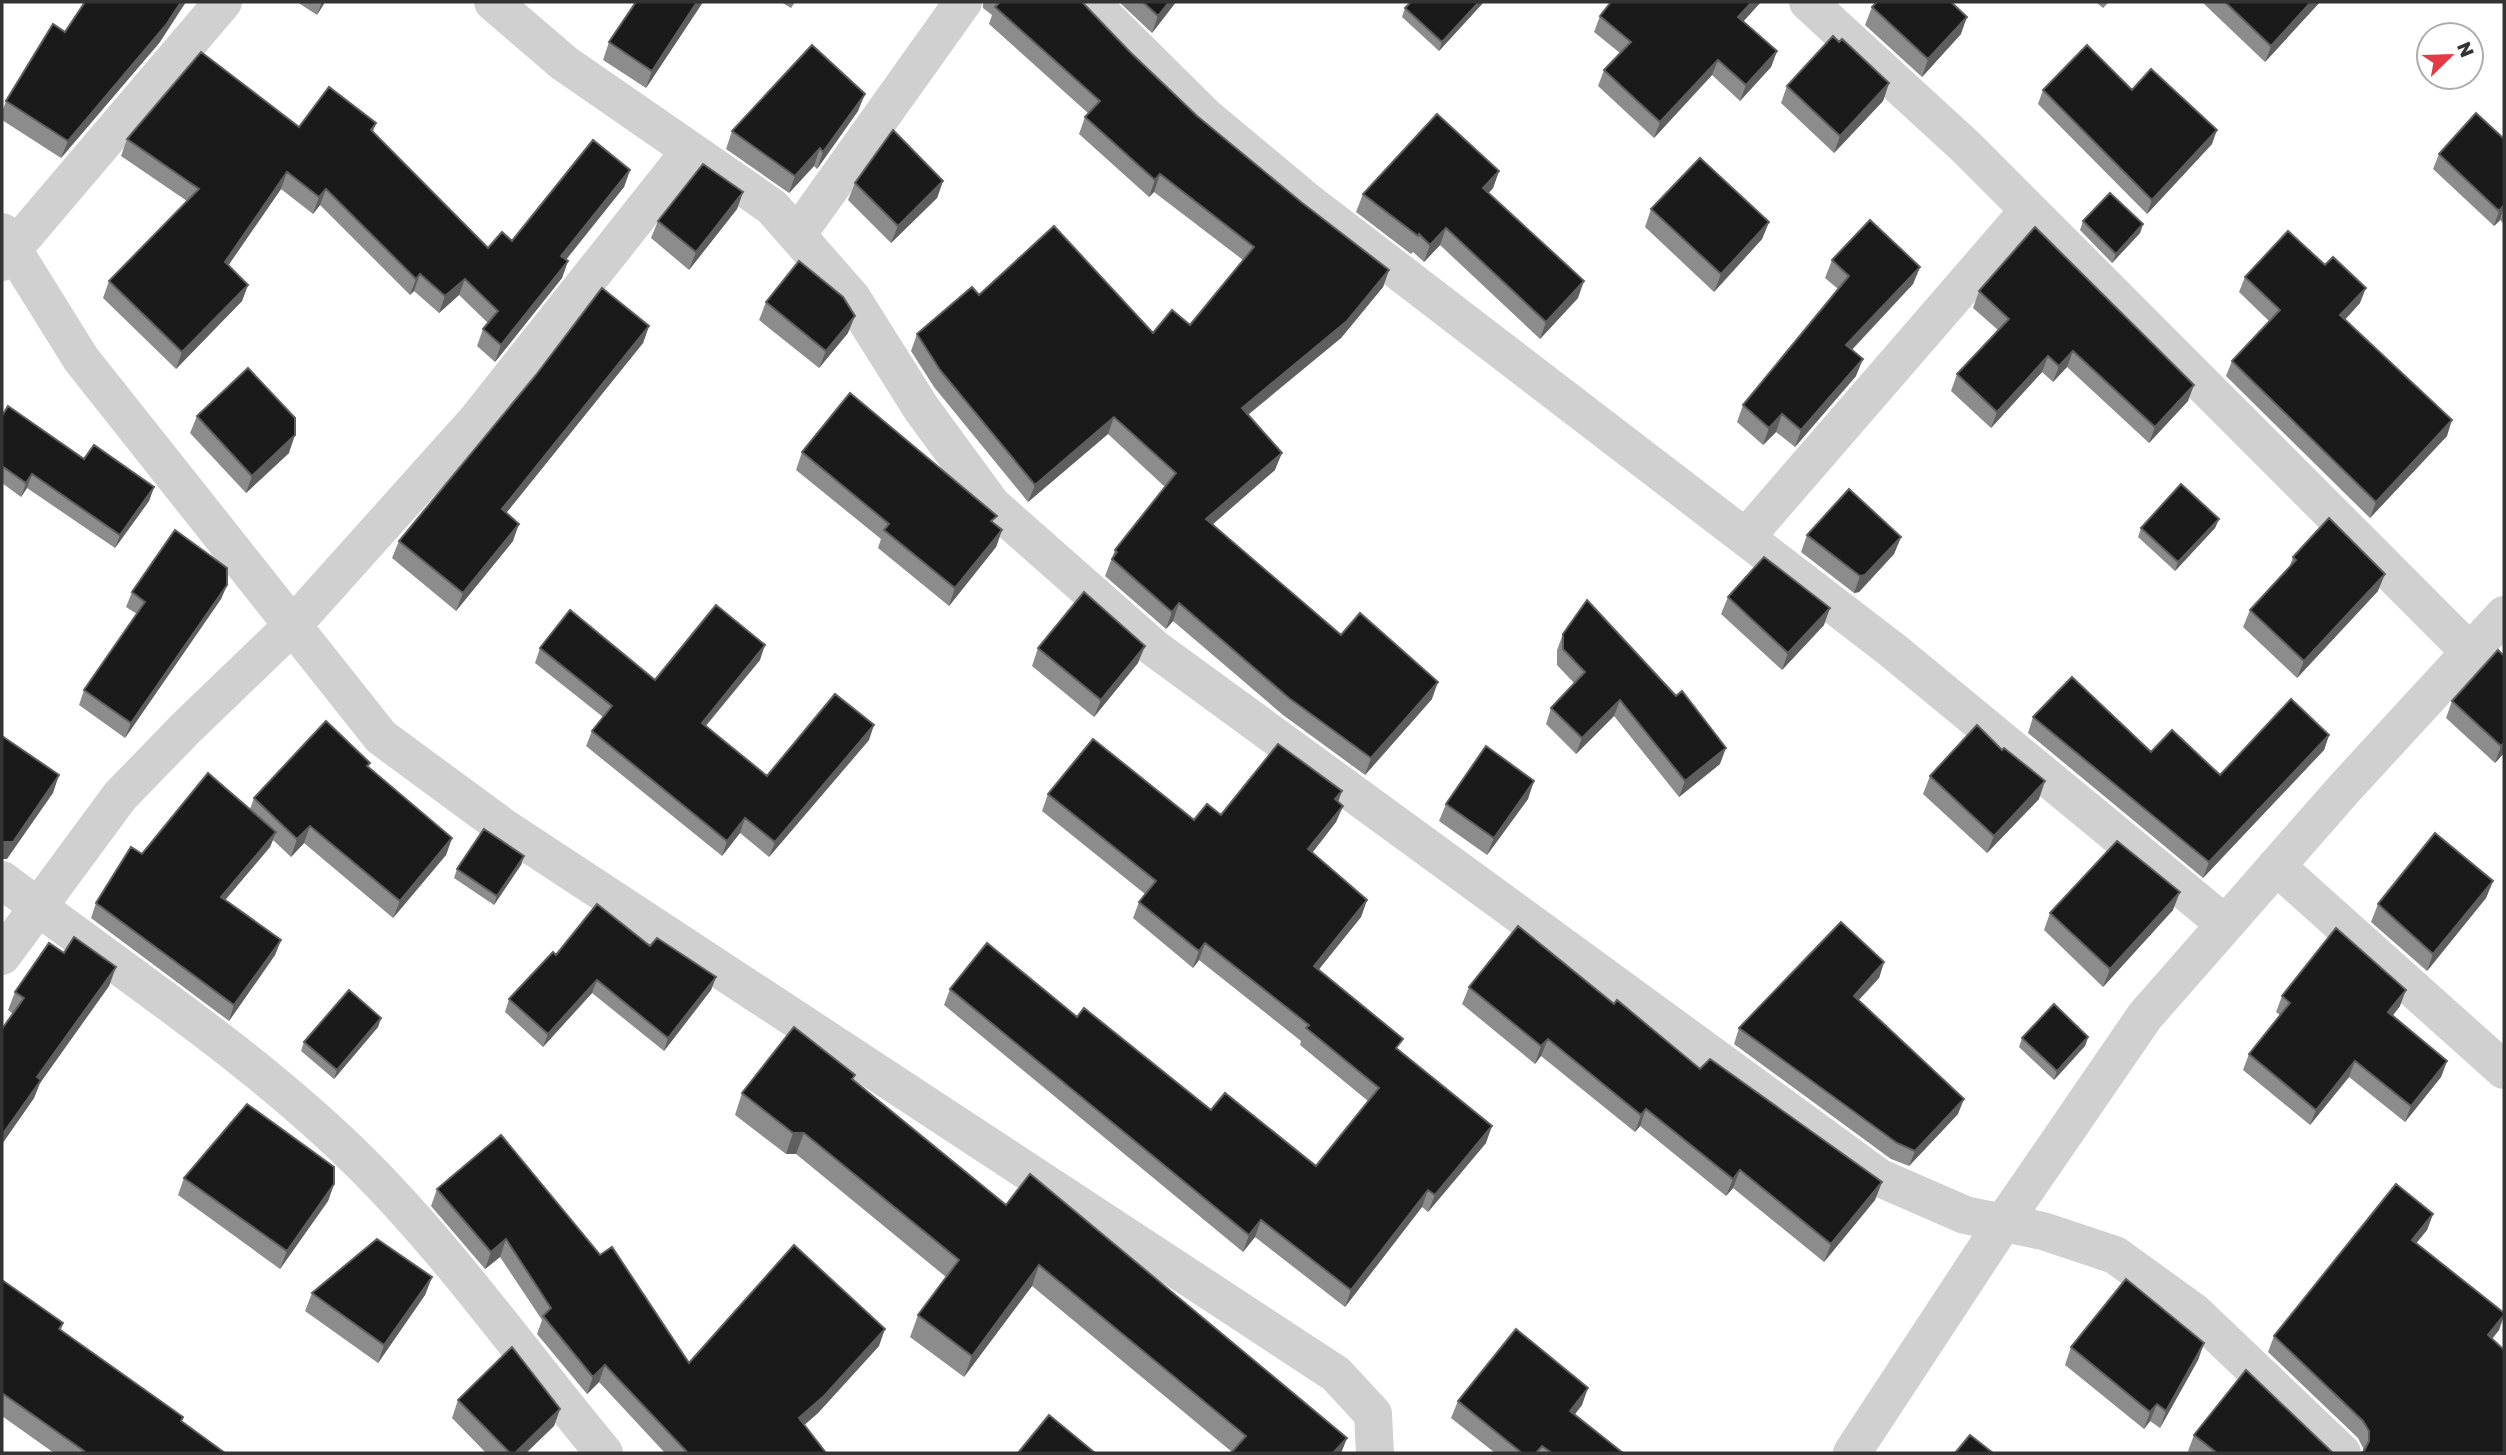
<svg xmlns="http://www.w3.org/2000/svg" width="2506" height="1455" viewBox="0 0 2506 1455" font-family="'Golos Text',sans-serif">
	<style>
		.lines { fill: none; stroke-linecap: round; stroke-linejoin: round }
		.minor { stroke: #d0d0d0; stroke-width: 38 }
		.wall { fill: #8c8c8c }
		.shaded-wall { fill: #5f5f5f }
		.building { fill: #1a1a1a; stroke: #5f5f5f; stroke-width: 2 }
	</style>
	<rect width="100%" height="100%" fill="#fff"/>
	<g class="lines">
		<!-- minor -->
		<path class="minor" d="M493 2 564 63 772 207 852 298 921 408 992 505 1154 648 1880 1178 1965 1215 2043 1231 2115 1255 2194 1312 2342 1453
			M1090 2 1205 116 1308 202 1891 649 2225 924
			M1808 2 1966 147 2470 652
			M2 232 81 359 381 737 506 829 1336 1374 1373 1414 1375 1453
			M797 235 963 2
			M2 262 223 2
			M1746 537 2029 210
			M2276 866 2504 1070
			M2 880C122 971 256 1058 363 1165 451 1253 524 1357 604 1453
			M2 956 120 796 186 728 293 625 476 421 690 151
			M1852 1453 2003 1223 2145 1016 2344 789 2504 615"/>
	</g>
	<!-- wall -->
	<path class="wall" d="M297 2H325L317 15Z
		M703 2 646 88 603 60 609 42Z
		M781 2H795L791 8Z
		M983 2H1082L1130 52 1197 116 1301 202 1389 270 1383 287 1341 338 1248 415 1275 470 1212 525 1341 635 1432 699 1365 775 1283 715 1173 621 1166 629 1105 576 1115 550 1165 487 1108 434 1028 502 934 387 911 351 917 334 979 295 1153 333 1190 325 1243 260 1154 192 1149 197 1079 134 1085 117 1089 114 989 24 992 15 983 8Z
		M1119 2H1176L1152 33Z
		M1411 2H1483L1482 4 1439 51 1402 17 1405 8Z
		M2096 2H2109L2103 8Z
		M2202 2H2320L2265 62Z
		M1872 7 1961 34 1922 77 1865 25Z
		M1600 16 1743 21 1777 51 1771 67 1740 101 1712 75 1654 138 1598 86 1604 70 1620 53 1594 32Z
		M65 32 160 42 61 158 2 120V112L6 101Z
		M1889 83 1883 101 1834 153 1781 103 1787 86Z
		M2043 90H2132L2212 144 2147 214 2038 104Z
		M858 111 817 169 814 166 789 193 726 149 732 131Z
		M376 123 373 132 488 248 512 241 630 170 624 187 566 260 568 261 562 278 495 362 477 346 483 329 488 323 459 295 439 313 414 291 410 295 320 205 313 214 281 189 228 265 248 285 242 301 176 369 103 298 109 281 187 201 121 156 127 139Z
		M2504 139V224L2500 220 2494 226 2433 169 2439 154Z
		M1499 171 1493 188 1489 193 1578 298 1540 339 1440 245 1424 262 1413 252 1411 254 1356 212 1363 194Z
		M943 181 937 198 891 243 848 200 855 183Z
		M743 192 737 209 689 270 651 238 658 221Z
		M1651 209 1769 222 1762 239 1714 292 1645 227Z
		M2083 221 2143 224 2140 233 2112 263 2080 230Z
		M1832 260 1920 267 1913 284 1852 350 1856 376 1795 447 1776 432 1763 445 1737 422 1743 405 1838 289 1825 278Z
		M2245 277 2360 303 2345 320 2447 436 2370 518 2226 376 2232 361 2269 321 2239 292Z
		M1979 291 2188 401 2149 443 2067 367 2053 382 2042 372 1991 428 1951 391 1957 374 1998 330 1973 308Z
		M766 302 848 333 819 368 759 320Z
		M649 326 643 343 506 513 513 541 456 611 392 558 399 541Z
		M2 416 84 459 154 487 149 501 115 548 27 488 21 497 2 483Z
		M197 416 289 453 246 493 190 433Z
		M802 452 995 524 1002 530 996 547 949 606 878 548 881 539 796 470Z
		M2219 519 2215 528 2175 571 2138 537 2141 528Z
		M1807 535 1901 537 1894 554 1859 592 1854 593 1801 552Z
		M2293 557 2378 591 2297 678 2243 627 2250 610 2289 568Z
		M227 585 221 599 125 738 79 705 84 690 137 614 126 607 132 592Z
		M1728 597 1824 625 1782 670 1721 614Z
		M1563 634 1720 764 1679 797 1614 716 1576 754 1546 724 1551 708 1574 683 1557 665V650Z
		M540 648 655 680 760 660 706 726 767 776 869 740 769 857 740 833 722 856 586 746 592 731 603 717 535 663Z
		M1038 648 1138 663 1094 717 1032 666Z
		M2504 656V753L2495 763 2446 718 2452 701Z
		M2033 717 2151 752 2220 775 2329 735 2324 750 2203 878 2028 733Z
		M368 767 452 838 446 855 393 918 304 843 291 857 273 840 270 847 225 900 281 940 275 955 229 1021 91 918 96 903 142 854 250 809 254 798Z
		M1930 776 2039 799 1987 853 1923 794Z
		M1048 794 1194 820 1221 815 1338 802 1343 806 1336 822 1312 853 1367 900 1361 917 1318 970 1399 1050 1486 1143 1428 1212 1422 1207 1345 1307 1255 1237 1243 1252 944 1005 950 989 1077 1017 1211 1110 1316 1166 1368 1101 1300 1045 1301 1041 1199 960 1193 968 1133 918 1139 902 1145 894 1042 811Z
		M1528 799 1487 855 1439 821 1446 804Z
		M524 856 521 865 494 905 454 878 457 869Z
		M2493 881 2486 898 2427 971 2371 922 2378 904Z
		M2173 910 2103 987 2044 930 2050 913Z
		M64 953 116 967 109 986 40 1083 34 1098 2 1144V1029L13 1014 8 1010 15 992Z
		M556 955 716 977 711 990 664 1051 592 993 543 1047 505 1012 509 999Z
		M1884 962 1879 978 1858 1000 1958 1114 1909 1166 1891 1159 1734 1044 1739 1028Z
		M1469 987 1700 1069 1882 1182 1875 1200 1824 1262 1733 1188 1726 1196 1640 1126 1635 1132 1541 1056 1535 1064 1462 1004Z
		M2282 996 2400 1006 2393 1015 2447 1061 2441 1077 2405 1122 2349 1077 2310 1125 2243 1070 2249 1054 2280 1015 2276 1012Z
		M381 1018 378 1027 334 1079 301 1051 304 1042Z
		M2088 1037 2085 1046 2054 1080 2019 1047 2022 1038Z
		M853 1080 1006 1205 1347 1438 1341 1453H1231L1232 1452 1032 1286 964 1377 910 1337 918 1315 946 1277 796 1154H786L735 1115 742 1093Z
		M184 1178 334 1184 328 1201 280 1269 178 1195Z
		M437 1189 689 1363 879 1346 818 1413 804 1425 826 1453H665L599 1382 587 1394 537 1334 542 1320 500 1257 485 1269 431 1206Z
		M2433 1214 2427 1230 2416 1243 2504 1313V1316L2499 1330 2492 1339 2363 1452V1448L2358 1438 2268 1352 2274 1336Z
		M432 1277 425 1295 378 1363 305 1311 312 1293Z
		M2 1280 63 1323 61 1330 225 1453H54L2 1416Z
		M2204 1343 2198 1360 2160 1428 2150 1421 2144 1429 2065 1365 2071 1347Z
		M458 1400 560 1409 554 1426 526 1453H486L452 1418Z
		M1458 1401 1582 1405 1575 1414 1623 1453H1495L1451 1418Z
		M2194 1435 2334 1453H2191L2188 1451Z"/>
	<!-- shaded-wall -->
	<path class="shaded-wall" d="M181 2H186L160 42 61 158 68 141Z
		M322 2H325L317 15Z
		M697 2H703L646 88 652 71Z
		M1169 2H1176L1152 33 1158 16Z
		M1479 2H1483L1482 4 1439 51 1442 42Z
		M1752 2H1761L1733 33 1738 17Z
		M2311 2H2320L2265 62 2271 46Z
		M1967 17 1961 34 1922 77 1928 59Z
		M1777 51 1771 67 1740 101 1746 85Z
		M1718 60 1712 75 1654 138 1660 122Z
		M1889 83 1883 101 1834 153 1840 136Z
		M865 94 858 111 817 169 823 152Z
		M2217 130 2212 144 2147 214 2152 200Z
		M820 148 814 166 789 193 795 176Z
		M630 170 624 187 555 273 561 256Z
		M1499 171 1493 188 1477 205 1483 188Z
		M287 172 281 189 219 279 225 262Z
		M1160 174 1154 192 1149 197 1155 180Z
		M943 181 937 198 891 243 898 226Z
		M326 189 320 205 313 214 319 197Z
		M743 192 737 209 689 270 696 252Z
		M2504 205 2500 220 2494 226 2499 211Z
		M1769 222 1762 239 1714 292 1721 274Z
		M2143 224 2140 233 2112 263 2116 254Z
		M1446 228 1440 245 1424 262 1430 245Z
		M568 261 562 278 495 362 501 345Z
		M1920 267 1913 284 1840 362 1846 345Z
		M1389 270 1383 287 1341 338 1235 425 1242 408Z
		M420 274 414 291 410 295 416 279Z
		M465 279 459 295 439 313 445 296Z
		M1584 281 1578 298 1540 339 1546 322Z
		M248 285 242 301 176 369 182 352Z
		M2366 288 2360 303 2334 331 2340 315Z
		M855 316 848 333 819 368 826 351Z
		M649 326 643 343 495 527 502 509Z
		M2073 351 2067 367 2053 382 2059 366Z
		M2048 356 2042 372 1991 428 1997 412Z
		M1863 359 1856 376 1795 447 1801 430Z
		M2194 385 2188 401 2149 443 2155 427Z
		M1782 414 1776 432 1763 445 1769 428Z
		M1114 417 1108 434 1028 502 1035 485Z
		M2452 420 2447 436 2370 518 2376 502Z
		M295 435 289 453 246 493 252 476Z
		M1282 453 1275 470 1199 536 1206 519Z
		M32 474 27 488 21 497 26 483Z
		M154 487 149 501 115 548 120 535Z
		M2219 519 2215 528 2175 571 2178 562Z
		M519 524 513 541 456 611 463 593Z
		M1002 530 996 547 949 606 955 588Z
		M1901 537 1894 554 1859 592 1854 593 1860 576Z
		M2385 574 2378 591 2297 678 2304 661Z
		M227 585 221 599 125 738 131 723Z
		M1179 603 1173 621 1166 629 1172 612Z
		M1830 608 1824 625 1782 670 1788 653Z
		M765 645 760 660 696 737 702 723Z
		M1145 646 1138 663 1094 717 1101 700Z
		M1438 682 1432 699 1365 775 1371 758Z
		M1620 700 1614 716 1576 754 1582 738Z
		M874 725 869 740 769 857 775 842Z
		M2329 735 2324 750 2203 878 2209 862Z
		M2504 742V753L2495 763 2501 746Z
		M1726 748 1720 764 1679 797 1685 781Z
		M59 775 53 793 7 859H2V842Z
		M1534 781 1528 799 1487 855 1494 838Z
		M2045 781 2039 799 1987 853 1994 836Z
		M1342 791 1336 808 1335 799Z
		M1343 806 1336 822 1302 866 1308 849Z
		M745 818 740 833 722 856 727 841Z
		M310 826 304 843 291 857 297 839Z
		M276 832 270 847 215 912 221 897Z
		M452 838 446 855 393 918 400 901Z
		M524 856 521 865 494 905 497 896Z
		M2493 881 2486 898 2427 971 2433 954Z
		M2180 892 2173 910 2103 987 2110 969Z
		M1367 900 1361 917 1308 983 1314 966Z
		M281 940 275 955 229 1021 234 1005Z
		M1205 943 1199 960 1193 968 1199 951Z
		M1884 962 1879 978 1848 1012 1854 996Z
		M116 967 109 986 40 1083 34 1098 2 1144V1135L37 1077Z
		M716 977 711 990 664 1051 668 1038Z
		M597 980 592 993 543 1047 548 1034Z
		M2406 990 2400 1006 2383 1028 2388 1012Z
		M381 1018 378 1027 334 1079 337 1070Z
		M2088 1037 2085 1046 2054 1080 2057 1071Z
		M1548 1039 1541 1056 1535 1064 1541 1046Z
		M2355 1061 2349 1077 2310 1125 2316 1110Z
		M2447 1061 2441 1077 2405 1122 2411 1106Z
		M1964 1099 1958 1114 1909 1166 1915 1151Z
		M1646 1109 1640 1126 1635 1132 1641 1115Z
		M1492 1126 1486 1143 1428 1212 1435 1195Z
		M793 1133H804L796 1154H786Z
		M1740 1170 1733 1188 1726 1196 1733 1179Z
		M1882 1182 1875 1200 1824 1262 1831 1244Z
		M334 1184 328 1201 280 1269 287 1251Z
		M1428 1190 1422 1207 1345 1307 1351 1290Z
		M2433 1214 2427 1230 2406 1256 2412 1240Z
		M1261 1220 1255 1237 1243 1252 1249 1235Z
		M506 1239 500 1257 485 1269 491 1252Z
		M1039 1265 1032 1286 964 1377 972 1356Z
		M432 1277 425 1295 378 1363 384 1345Z
		M2504 1315 2499 1330 2482 1351 2488 1335Z
		M885 1329 879 1346 818 1413 793 1435 799 1418Z
		M2204 1343 2198 1360 2160 1428 2166 1411Z
		M605 1365 599 1382 587 1394 593 1377Z
		M1588 1388 1582 1405 1564 1428 1570 1411Z
		M2157 1404 2150 1421 2144 1429 2150 1412Z
		M560 1409 554 1426 526 1453H515Z
		M1347 1438 1341 1453H1333Z"/>
	<!-- building -->
	<path class="building" d="M85 2H181L166 25 68 141 6 101 53 24 65 32Z
		M636 2H697L652 71 609 42Z
		M1000 2H1082L1130 52 1197 116 1301 202 1389 270 1347 321 1242 408 1282 453 1206 519 1341 635 1360 613 1438 682 1371 758 1289 698 1179 603 1172 612 1112 559 1117 552 1115 550 1176 473 1114 417 1035 485 940 370 917 334 972 287 979 295 1054 226 1153 333 1172 310 1190 325 1254 247 1160 174 1155 180 1085 117 1100 101 995 7Z
		M1143 2H1169L1158 16Z
		M1411 2H1479L1442 42 1405 8Z
		M1611 2H1752L1738 17 1777 51 1746 85 1718 60 1660 122 1604 70 1631 42 1600 16Z
		M1877 2H1951L1967 17 1928 59 1872 7Z
		M2225 2H2311L2271 46Z
		M1833 36 1839 42 1842 39 1889 83 1840 136 1787 86Z
		M812 45 865 94 823 152 820 148 795 176 732 131Z
		M2087 45 2132 90 2151 69 2217 130 2152 200 2043 90Z
		M201 52 299 127 329 87 376 123 371 130 488 248 502 232 512 241 593 140 630 170 561 256 568 261 501 345 483 329 498 311 465 279 445 296 420 274 416 279 326 189 319 197 287 172 225 262 248 285 182 352 109 281 199 189 127 139Z
		M2476 113 2504 139V205L2499 211 2439 154Z
		M1437 114 1499 171 1483 188 1584 281 1546 322 1446 228 1430 245 1419 234 1418 236 1363 194Z
		M893 130 943 181 898 226 855 183Z
		M1700 158 1769 222 1721 274 1651 209Z
		M703 164 743 192 696 252 658 221Z
		M2110 193 2143 224 2116 254 2083 221Z
		M1870 220 1920 267 1846 345 1863 359 1801 430 1782 414 1769 428 1743 405 1849 276 1832 260Z
		M2035 227 2194 385 2155 427 2073 351 2059 366 2048 356 1997 412 1957 374 2009 319 1979 291Z
		M2288 231 2325 265 2333 257 2366 288 2340 315 2452 420 2376 502 2232 361 2280 310 2245 277Z
		M799 261 843 297 855 316 826 351 766 302Z
		M602 288 649 326 502 509 519 524 463 593 399 541 536 375Z
		M248 368 295 418V435L252 476 197 416Z
		M850 393 997 516 991 521 1002 530 955 588 884 530 889 524 802 452Z
		M8 406 84 459 94 445 154 487 120 535 32 474 26 483 2 466V416Z
		M2181 484 2219 519 2178 562 2141 528Z
		M1849 489 1901 537 1865 575 1860 576 1807 535Z
		M2329 518 2385 574 2304 661 2250 610 2296 560 2293 557Z
		M175 530 227 568V585L131 723 84 690 145 602 132 592Z
		M1764 557 1830 608 1788 653 1728 597Z
		M1084 592 1145 646 1101 700 1038 648Z
		M1587 600 1676 696 1682 691 1726 748 1685 781 1620 700 1582 738 1551 708 1585 672 1563 649V634Z
		M716 605 765 645 702 723 767 776 835 694 874 725 775 842 745 818 727 841 592 731 612 706 540 648 570 610 655 680Z
		M2498 650 2504 656V742L2501 746 2452 701Z
		M2072 677 2151 752 2172 730 2220 775 2291 699 2329 735 2209 862 2033 717Z
		M326 721 370 763 367 766 452 838 400 901 310 826 297 839 254 798Z
		M1977 725 2002 750 2004 748 2045 781 1994 836 1930 776Z
		M2 736 59 775 13 842H2Z
		M1093 739 1194 820 1207 804 1221 815 1278 744 1342 791 1335 799 1343 806 1308 849 1367 900 1314 966 1403 1039 1396 1048 1492 1126 1435 1195 1428 1190 1351 1290 1261 1220 1249 1235 950 989 987 943 1077 1017 1084 1008 1211 1110 1225 1093 1316 1166 1379 1088 1306 1028 1309 1025 1205 943 1199 951 1139 902 1156 881 1048 794Z
		M1486 746 1534 781 1494 838 1446 804Z
		M208 773 276 832 221 897 281 940 234 1005 96 903 131 847 142 854Z
		M484 829 524 856 497 896 457 869Z
		M2435 833 2493 881 2433 954 2378 904Z
		M2117 841 2180 892 2110 969 2050 913Z
		M597 904 650 946 657 938 716 977 668 1038 597 980 548 1034 509 999 553 952 556 955Z
		M1841 922 1884 962 1854 996 1964 1099 1915 1151 1897 1143 1739 1028Z
		M1518 926 1614 1004 1617 1000 1700 1069 1710 1059 1882 1182 1831 1244 1740 1170 1733 1179 1646 1109 1641 1115 1548 1039 1541 1046 1469 987Z
		M2336 928 2406 990 2388 1012 2447 1061 2411 1106 2355 1061 2316 1110 2249 1054 2290 1003 2282 996Z
		M74 937 116 967 37 1077 41 1080 2 1135V1029L24 998 15 992 49 943 64 953Z
		M349 990 381 1018 337 1070 304 1042Z
		M2054 1004 2088 1037 2057 1071 2022 1038Z
		M794 1027 855 1075 852 1079 1006 1205 1030 1174 1347 1438 1333 1453H1231L1246 1436 1039 1265 972 1356 918 1315 959 1260 804 1133H793L742 1093Z
		M247 1104 334 1167V1184L287 1251 184 1178Z
		M501 1135 600 1255 612 1247 689 1363 794 1245 885 1329 824 1396 799 1418 826 1453H688L605 1365 593 1377 543 1316 551 1308 506 1239 491 1252 437 1189Z
		M2396 1184 2433 1214 2412 1240 2504 1313V1315L2488 1335 2504 1350V1453H2361L2364 1451 2369 1441V1431L2363 1421 2274 1336Z
		M377 1239 432 1277 384 1345 312 1293Z
		M2126 1279 2204 1343 2166 1411 2157 1404 2150 1412 2071 1347Z
		M2 1280 63 1323 59 1329 183 1417 181 1421 225 1453H82L84 1451 2 1393Z
		M1516 1329 1588 1388 1570 1411 1623 1453H1552L1542 1446 1536 1453H1522L1458 1401Z
		M512 1347 560 1409 515 1453H510L458 1400Z
		M2246 1370 2333 1453H2334H2217L2194 1435Z
		M1049 1415 1095 1453H1018Z
		M1970 1435 1993 1453H1955Z"/>
	<!-- border -->
	<rect width="2506" height="1455" fill="none" stroke="#333333" stroke-width="7"/>
	<!-- north arrow -->
	<g transform="translate(2450 56) rotate(67)"><circle r="33" fill="#ffffff" stroke="#adadad" stroke-width="2"/>
	<path d="M0-5L12 26L0 18L-12 26Z" fill="#e63946"/>
	<text y="-10" font-size="19" font-weight="bold" text-anchor="middle" fill="#333333">N</text>
	</g>
</svg>
